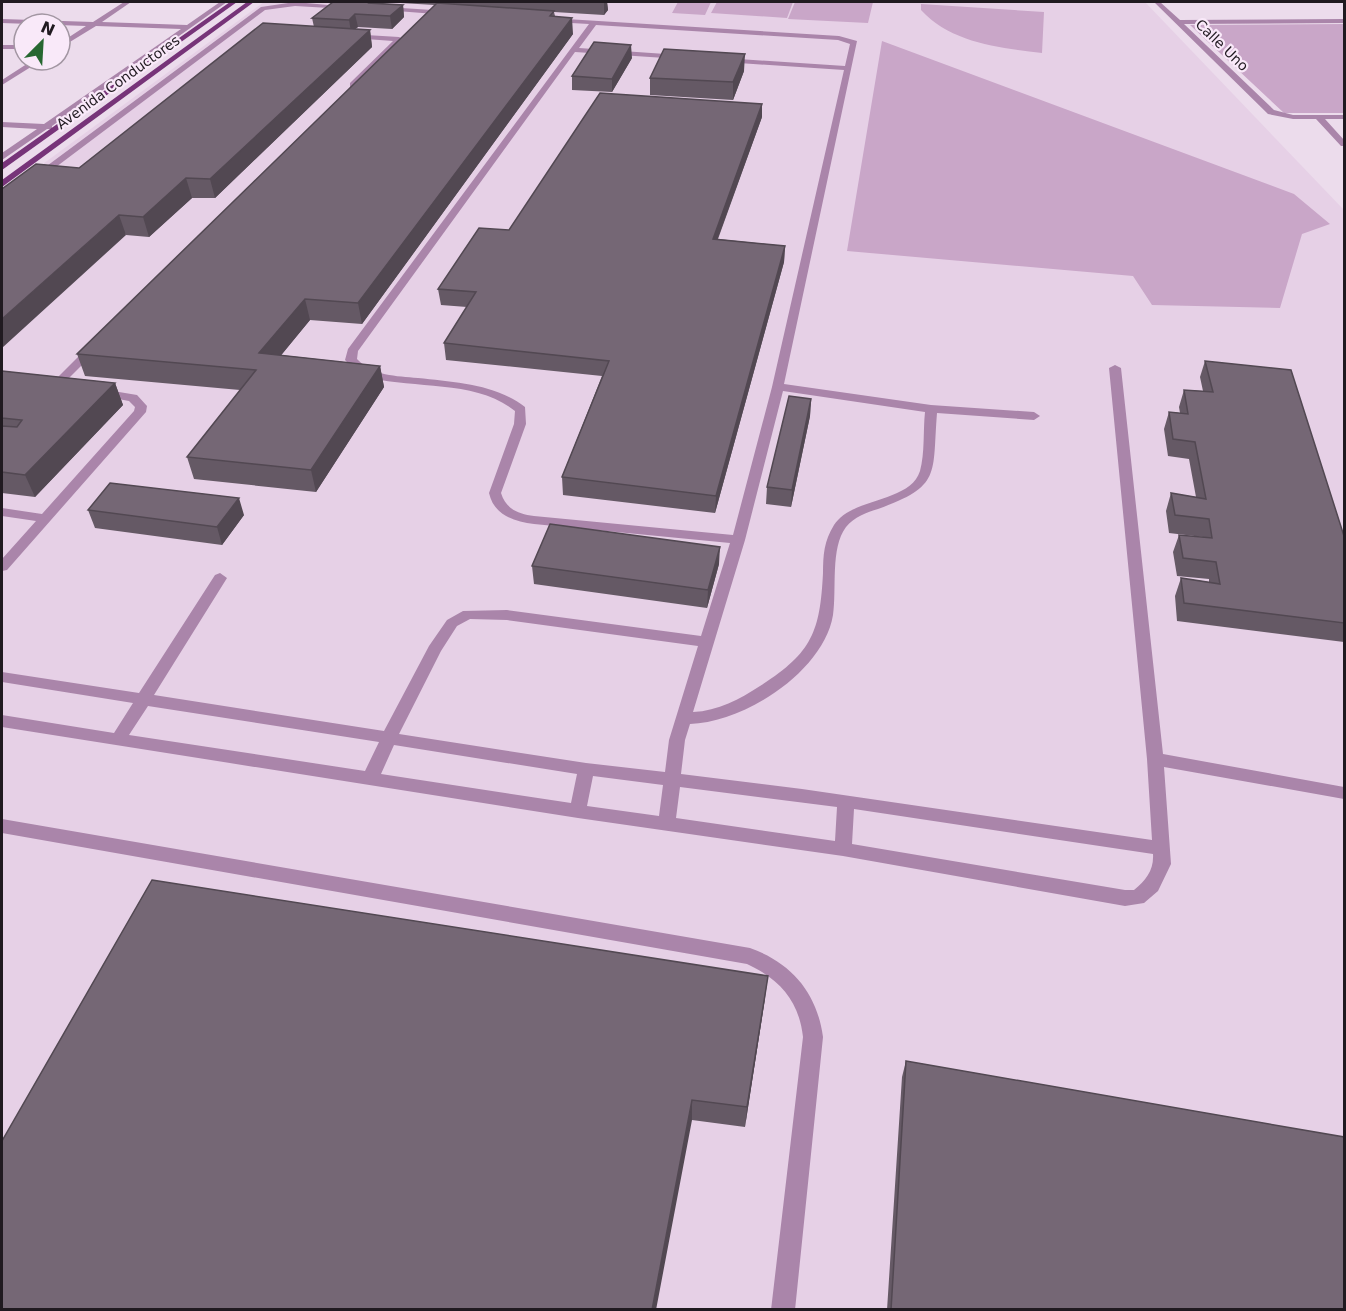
<svg xmlns="http://www.w3.org/2000/svg" width="1346" height="1311" viewBox="0 0 1346 1311" font-family="'DejaVu Sans',sans-serif">
	<style>
		.built { fill: #e6d0e6 }
		.green { fill: #c9a6c8 }
		.lines { fill: none; stroke-linecap: round; stroke-linejoin: round }
		.minor { fill: #aa85aa; fill-rule: evenodd }
		.major { fill: #773479; fill-rule: evenodd }
		.wall { fill: #655965 }
		.shaded-wall { fill: #524852 }
		.building { fill: #756775; stroke: #524852; stroke-width: 1.5 }
		.labels { text-anchor: middle; dominant-baseline: central; stroke-width: 4.5; stroke-linejoin: round; paint-order: stroke }
		.far-street-label { font-size: 14px; fill: #201a20; stroke: #f9e9f9 }
	</style>
	<rect width="100%" height="100%" fill="#ecdcec"/>
	<!-- built -->
	<path class="built" d="M264 2H1145L1344 210V1309H2V194Z"/>
	<!-- green -->
	<path class="green" d="M678 2H711L705 15 672 13Z
		M717 2H793L787 18 711 13Z
		M795 2H873L868 23 788 19Z
		M921 4 1044 12 1042 53C1000 48 951 43 921 10Z
		M1344 24V113H1284L1190 25Z
		M882 41 1294 194 1330 224 1302 234 1280 308 1152 305 1133 276 847 251Z"/>
	<g class="lines">
		<!-- minor -->
		<path class="minor" d="M124 2H131L102 22 187 25 220 2H227L52 126V129H47L2 160V153L37 129 2 127V122L44 124 181 29 96 26 60 48V43L86 26 2 23V19L93 22Z
			M295 2 350 7 347 9 295 6 265 10 40 179 32 177 261 7Z
			M1154 2H1160L1180 20 1344 19V23L1184 24 1274 110 1293 115H1344V119H1325L1344 140V146H1341L1316 119H1293L1268 114Z
			M386 7 448 11 452 13 448 15 384 10Z
			M550 18 839 36 857 41 784 384 931 405 1034 412 1040 416 1034 420 937 413C932 475 942 486 878 509 867 512 854 517 846 527 830 548 837 589 833 615 824 671 744 723 690 724L685 740 681 774 802 789 1152 840 1147 759 1109 368 1115 365 1121 368 1163 754 1344 787V799L1164 767 1171 864 1158 891 1144 903 1125 906 843 856 578 818 2 727V715L114 733 133 703 2 682V672L139 693 215 575 220 573 227 578 154 695 384 731 429 646 447 620 463 611 507 610 701 636 730 543 534 524C513 521 494 515 489 493L514 424 515 411C477 380 417 389 371 378L356 371 345 360 348 349 589 24 553 22ZM596 25 838 40 850 44 845 66 724 58 720 60 724 62 844 70 772 387 733 535 534 516C518 514 506 509 501 493L526 424 525 407C496 384 454 382 418 378 396 376 373 376 357 359L358 351 575 52 680 59 684 57 680 55 579 48ZM783 391 925 412C923 430 925 453 920 471 910 503 852 497 834 525 824 541 823 555 823 573 820 632 812 653 760 686 740 699 718 711 693 712L745 540ZM470 619 507 620 698 646 669 740 665 772 586 763 399 734 441 651 457 626ZM148 706 379 742 365 771 129 735ZM394 745 577 774 571 803 381 774ZM593 776 663 785 659 816 587 806ZM680 787 837 807 835 841 676 818ZM854 809 1153 854C1154 870 1146 880 1134 890H1125L852 844Z
			M349 34 399 37 403 39 353 87H350V83L393 41 352 38Z
			M2 45H24V49H2Z
			M33 60H42L2 85V80Z
			M93 345 99 348 62 385 65 388 63 390 50 389V385L89 346Z
			M101 389 137 395 147 406 146 412 7 570 2 571V559L36 521 2 516V508L42 514 134 411 135 407 129 401 97 395V391Z
			M2 819 750 948C792 963 817 993 823 1037L795 1310H771L803 1037C799 1001 780 979 747 964L2 833Z"/>
		<!-- major -->
		<path class="major" d="M230 2H237L2 170V163Z
			M247 2H254L2 187V180Z"/>
	</g>
	<!-- wall -->
	<path class="wall" d="M333 2H376V3L403 5 404 17 392 29 358 27 355 29 370 30 372 47 215 198H192L149 237 126 235 79 168 314 27 312 18Z
		M383 2H607L608 10 604 15 554 12 555 16 573 34 362 324 310 320 281 355 380 366 384 387 316 492 194 479 187 457 240 390 85 376 77 354 435 5Z
		M632 58 612 92 572 90V76Z
		M744 71 733 100 650 95V78Z
		M762 117 718 239 785 246 784 262 715 513 563 495 562 477 602 376 446 360 444 343 467 307 441 305 438 289 509 230Z
		M1205 361 1344 536V642L1177 621 1175 596 1181 578 1209 582V579L1177 576 1173 552 1179 535 1203 537 1169 533 1166 511 1171 493 1196 497 1189 459 1168 456 1164 429 1169 412 1180 413 1179 407 1184 390 1203 391 1200 377Z
		M2 371 115 383 123 405 35 497 2 493Z
		M811 399 810 416 791 507 766 504 767 487Z
		M88 510 244 515 222 545 95 528Z
		M719 564 707 608 534 584 532 566Z
		M765 998 745 1127 692 1120 2 1310Z
		M906 1061 1344 1310H887L902 1077Z"/>
	<!-- shaded-wall -->
	<path class="shaded-wall" d="M604 2H607L608 10 604 15Z
		M403 5 404 17 392 29 390 16Z
		M355 14 358 27 351 32 349 20Z
		M572 18 573 34 362 324 358 303Z
		M370 30 372 47 215 198 210 179Z
		M631 45 632 58 612 92V79Z
		M745 54 744 71 733 100V82Z
		M762 104V117L712 254 713 239Z
		M186 178 192 198 149 237 143 217Z
		M119 215 126 235 2 348V319Z
		M785 246 784 262 715 513 716 496Z
		M305 299 310 320 265 375 259 353Z
		M380 366 384 387 316 492 311 470Z
		M115 383 123 405 35 497 25 475Z
		M811 399 810 416 791 507 792 490Z
		M239 498 244 515 222 545 217 527Z
		M720 547 719 564 707 608 708 590Z
		M768 976 765 998 745 1127 747 1107Z
		M692 1100V1120L656 1310H652Z"/>
	<!-- building -->
	<path class="building" d="M333 2H370L369 3 403 5 390 16 355 14 349 20 312 18Z
		M437 3 554 11 550 16 572 18 358 303 305 299 259 353 380 366 311 470 187 457 256 370 77 354Z
		M263 23 370 30 210 179 186 178 143 217 119 215 2 319V189L36 164 79 168Z
		M594 42 631 45 612 79 572 76Z
		M664 49 745 54 733 82 650 78Z
		M600 93 762 104 713 239 785 246 716 496 562 477 609 361 444 343 476 292 438 289 479 228 509 230Z
		M1205 361 1291 370 1344 536V623L1184 603 1181 578 1220 584 1216 562 1183 558 1179 535 1212 538 1209 519 1175 515 1171 493 1206 499 1195 442 1173 439 1169 412 1188 414 1184 390 1213 392Z
		M2 371 115 383 25 475 2 472V426L17 427 22 420 2 418Z
		M789 396 811 399 792 490 767 487Z
		M110 483 239 498 217 527 88 510Z
		M550 524 720 547 708 590 532 566Z
		M152 880 768 976 747 1107 692 1100 652 1310H2V1141Z
		M906 1061 1344 1137V1310H891Z"/>
	<g class="labels">
		<!-- far-street labels -->
		<g class="far-street-label">
			<text transform="translate(1222 45) rotate(44)">Calle Uno</text>
			<text transform="translate(118 82) rotate(-36)">Avenida Conductores</text>
		</g>
	</g>
	<!-- border -->
	<rect width="1346" height="1311" fill="none" stroke="#201a20" stroke-width="6"/>
	<!-- north arrow -->
	<g transform="translate(42 42) rotate(24)"><circle r="28" fill="#f9e9f9" stroke="#a296a2" stroke-width="1.5"/>
	<path d="M0-4.5L10 22L0 15L-10 22Z" fill="#276731"/>
	<text y="-9" font-size="16" font-weight="bold" text-anchor="middle" fill="#201a20">N</text>
	</g>
</svg>
